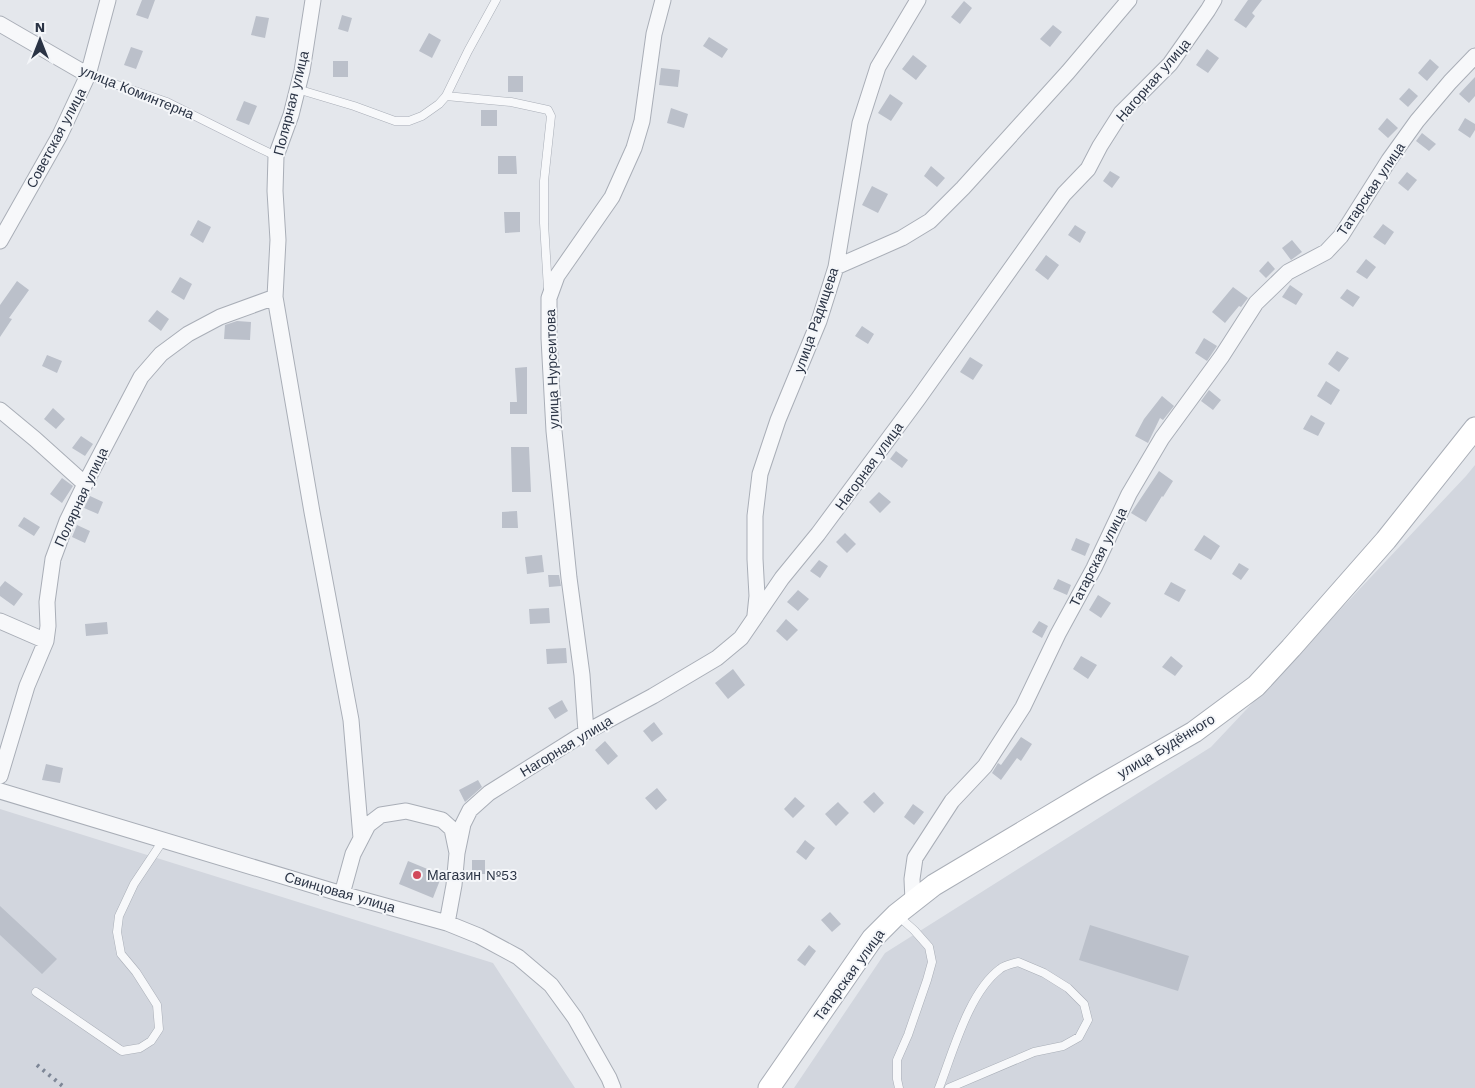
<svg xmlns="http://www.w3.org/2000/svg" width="1475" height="1088" viewBox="0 0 1475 1088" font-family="'Work Sans',sans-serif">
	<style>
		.built { fill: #d2d6de }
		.building { fill: #bbc0ca }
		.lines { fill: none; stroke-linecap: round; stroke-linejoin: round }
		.lane-casing { stroke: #a9aeb7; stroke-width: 9 }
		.street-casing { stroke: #a9aeb7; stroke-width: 17 }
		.secondary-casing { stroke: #a9aeb7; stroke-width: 23 }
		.lane { stroke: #f7f8fa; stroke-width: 8 }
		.street { stroke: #f7f8fa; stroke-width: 15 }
		.secondary { stroke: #fff; stroke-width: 21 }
		.rail { stroke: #7d8696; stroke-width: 4; stroke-dasharray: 2.5 5; stroke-linecap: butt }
		.poi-dot { fill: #d1495b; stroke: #f4f6f9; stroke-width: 2 }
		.labels { text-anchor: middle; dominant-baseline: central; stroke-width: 4; stroke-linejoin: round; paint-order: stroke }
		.street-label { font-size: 14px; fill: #2b3445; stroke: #f4f6f9 }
		.poi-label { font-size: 14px; fill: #2b3445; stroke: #f4f6f9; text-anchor: start }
	</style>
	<rect width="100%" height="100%" fill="#e4e7ec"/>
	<!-- built -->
	<path class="built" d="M1475 465V1088H794L885 953 1211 747 1466 476Z
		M0 809 493 963 575 1088H0Z"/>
	<!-- building -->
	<path class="building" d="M142 0H155L148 19 136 15Z
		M1248 0H1262L1252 13 1255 16 1246 28 1234 20Z
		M964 1 972 8 960 24 951 17Z
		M342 15 352 18 348 32 338 29Z
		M256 16 269 18 265 38 251 35Z
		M1053 25 1062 32 1050 47 1040 39Z
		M429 33 441 40 432 58 419 51Z
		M709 37 728 49 722 58 703 46Z
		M131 47 143 51 136 69 124 65Z
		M1207 49 1219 58 1208 73 1196 65Z
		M913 55 927 66 916 80 902 69Z
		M1430 59 1439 67 1427 81 1418 73Z
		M333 61H348V77H333Z
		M661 68 680 70 678 87 659 85Z
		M508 76H523V92H508Z
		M1475 77V96L1469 103 1459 94Z
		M1409 88 1418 96 1408 107 1399 99Z
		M890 94 903 103 891 121 878 113Z
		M244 101 257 106 249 125 236 120Z
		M671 108 688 114 684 128 667 123Z
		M481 110H497V126H481Z
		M1387 118 1398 128 1388 138 1378 129Z
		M1465 118 1475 124V130L1470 138 1458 130Z
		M1422 133 1436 144 1429 151 1416 141Z
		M498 156H516L517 174H498Z
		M931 166 945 178 937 187 924 176Z
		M1110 171 1120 177 1112 188 1103 181Z
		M1407 172 1417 180 1408 191 1398 183Z
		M872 186 888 194 878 213 862 205Z
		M504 212H520V232L505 233Z
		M198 220 211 227 203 243 190 235Z
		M1383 224 1394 232 1385 245 1373 237Z
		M1075 225 1086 232 1080 243 1068 235Z
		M1292 240 1302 252 1291 260 1282 248Z
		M1046 255 1059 265 1048 280 1035 270Z
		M1366 259 1376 267 1367 279 1356 272Z
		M1268 261 1275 269 1266 278 1259 271Z
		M180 277 192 284 184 300 171 292Z
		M17 281 29 290 9 318 12 319 0 337V305Z
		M1290 285 1303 294 1296 305 1282 297Z
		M1233 287 1248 298 1241 307 1239 306 1225 323 1212 312Z
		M1347 289 1360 297 1353 307 1340 298Z
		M157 310 169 319 161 331 148 321Z
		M237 321 251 322 250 340 224 339 225 325Z
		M862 326 874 334 868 344 855 336Z
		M1204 338 1217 346 1207 361 1195 353Z
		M1337 351 1349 358 1339 372 1328 364Z
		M47 355 62 361 57 373 42 366Z
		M970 357 983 365 973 380 960 372Z
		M527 367V414H510V402H517L515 368Z
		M1326 381 1340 390 1331 405 1317 396Z
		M1209 390 1221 400 1213 410 1201 401Z
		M1162 396 1174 406 1163 420 1160 418 1148 443 1135 436 1144 419Z
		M53 408 65 419 56 429 44 419Z
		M1311 415 1325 423 1318 436 1303 429Z
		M81 436 93 444 85 456 72 448Z
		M511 447H529L531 492H512Z
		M896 451 908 460 902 468 890 459Z
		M1159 471 1173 481 1163 497 1162 496 1146 522 1131 513Z
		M62 478 73 486 62 503 50 494Z
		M879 492 891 502 880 513 869 502Z
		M90 496 103 502 98 514 84 508Z
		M517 511 518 528H502V512Z
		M24 517 40 527 34 536 18 526Z
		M77 525 90 531 85 543 72 537Z
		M845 533 856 544 847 553 836 542Z
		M1204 535 1220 546 1211 560 1194 550Z
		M1076 538 1090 544 1085 556 1071 550Z
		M542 555 544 572 527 574 525 557Z
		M819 560 828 566 820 578 810 571Z
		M1239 563 1249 569 1241 580 1232 574Z
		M548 575H559L561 586 549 587Z
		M1058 579 1071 585 1067 595 1053 589Z
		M5 581 23 594 14 606 0 596V587Z
		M1171 582 1186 590 1179 602 1164 594Z
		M798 590 809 599 798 611 787 602Z
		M1098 595 1111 603 1101 618 1089 610Z
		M549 608 550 623 530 624 529 609Z
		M786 619 798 630 787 641 776 631Z
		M1039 621 1048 626 1042 638 1032 632Z
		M107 622 108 634 86 636 85 624Z
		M566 648 567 663 547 664 546 649Z
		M1081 656 1097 665 1088 679 1073 669Z
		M1171 656 1183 666 1175 676 1162 667Z
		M733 669 745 685 728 699 715 683Z
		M562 700 568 711 555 719 548 708Z
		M654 722 663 734 652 742 643 731Z
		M1021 737 1032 744 1021 761 1017 758 1001 780 992 773 998 763 1001 765Z
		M605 741 618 756 608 765 595 750Z
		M46 764 63 768 60 783 42 780Z
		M478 780 482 787 465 802 459 790Z
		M657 788 667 800 656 810 645 798Z
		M874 792 884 803 874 813 863 802Z
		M795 797 805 806 793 818 784 809Z
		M838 802 849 813 836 826 825 814Z
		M913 804 924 812 914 825 904 817Z
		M805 840 815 848 806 860 796 852Z
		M472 860H485V874H472Z
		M408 861 442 875 433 898 399 884Z
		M0 906 57 959 42 974 0 935Z
		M830 912 841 924 832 932 821 920Z
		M1090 925 1189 956 1178 991 1079 960Z
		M809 945 816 951 805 966 797 960Z"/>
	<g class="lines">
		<defs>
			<path id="lane" d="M88 75 167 102 253 145 276 156
				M297 89 354 106 395 121H409L422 116 439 104 446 96 468 51 496 0
				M446 96 511 102 548 110 551 116 544 181V223L548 289
				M897 915 914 930 929 947 932 962 927 980 908 1035 897 1060V1079L899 1088
				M36 992 122 1051 140 1048 151 1041 159 1029 157 1005 136 972 121 954 117 932 119 916 134 884 164 839
				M939 1088C953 1052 969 992 1000 969 1005 965 1012 964 1018 962L1044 973 1068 988 1084 1004 1088 1020 1079 1037 1063 1046 1034 1052 949 1088"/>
			<path id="street" d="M313 0 302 71 291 115 276 156 275 191 278 240 275 297 312 512 351 720 361 838
				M0 24 88 75
				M0 241 60 135 88 75 108 0
				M836 267 902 238 930 221 963 188 1068 72 1129 0
				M0 410 35 439 85 484
				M755 615 757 596 755 559V516L760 474 778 420 819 321 836 267 860 123 878 67 918 0
				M0 621 46 641
				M586 732 582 675 569 578 554 431 549 338V298L557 276 612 197 634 148 642 121 654 34 663 0
				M0 776 27 686 46 641 48 626 47 602 53 559 67 521 85 484 141 377 161 354 188 334 220 317 275 297
				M0 791 342 894 447 923 479 936 518 957 551 985 575 1018 609 1078 613 1088
				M457 853 463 824 470 810 489 793 586 732 653 696 717 658 741 638 782 578 818 534 918 399 1064 194 1088 169 1100 146 1121 113 1170 64 1208 10 1214 0
				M342 894 353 854 368 825 381 815 406 811 442 820 452 829 457 853 454 885 447 923
				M913 901 912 879 915 858 952 801 985 766 1023 707 1058 634 1094 568 1129 494 1162 438 1222 356 1256 303 1288 272 1326 252 1341 236 1389 160 1417 121 1450 82 1475 56"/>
			<path id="secondary" d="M769 1088 872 939 897 914 934 885 1100 786 1194 732 1256 686 1291 648 1386 540 1475 428"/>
		</defs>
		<!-- lane casing -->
		<use href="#lane" class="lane-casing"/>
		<!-- street casing -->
		<use href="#street" class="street-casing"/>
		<!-- secondary casing -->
		<use href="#secondary" class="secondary-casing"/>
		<!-- lane -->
		<use href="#lane" class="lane"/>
		<!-- street -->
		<use href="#street" class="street"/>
		<!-- secondary -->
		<use href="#secondary" class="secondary"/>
		<!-- rail -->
		<path class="rail" d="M37 1065 65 1088"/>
	</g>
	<!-- markers -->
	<circle class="poi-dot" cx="417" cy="875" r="5"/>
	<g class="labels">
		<!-- street labels -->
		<g class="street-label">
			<text transform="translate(1153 80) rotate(-49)">Нагорная улица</text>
			<text transform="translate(137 92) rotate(22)">улица Коминтерна</text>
			<text transform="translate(291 103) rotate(-76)">Полярная улица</text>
			<text transform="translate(56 138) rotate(-62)">Советская улица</text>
			<text transform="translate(1371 189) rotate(-56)">Татарская улица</text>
			<text transform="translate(816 320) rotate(-71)">улица Радищева</text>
			<text transform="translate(552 369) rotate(-92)">улица Нурсеитова</text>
			<text transform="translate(869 466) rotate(-54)">Нагорная улица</text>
			<text transform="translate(81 497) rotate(-65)">Полярная улица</text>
			<text transform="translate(1098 557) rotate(-63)">Татарская улица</text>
			<text transform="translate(566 746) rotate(-31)">Нагорная улица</text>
			<text transform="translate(1166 746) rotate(-31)">улица Будённого</text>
			<text transform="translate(340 892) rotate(16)">Свинцовая улица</text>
			<text transform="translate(849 975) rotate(-54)">Татарская улица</text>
		</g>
		<!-- poi labels -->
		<g class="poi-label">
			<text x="427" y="875">Магазин №53</text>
		</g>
	</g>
	<!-- north arrow -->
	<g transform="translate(40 40)" stroke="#f4f6f9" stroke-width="4" paint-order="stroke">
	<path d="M0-4L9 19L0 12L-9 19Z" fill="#2b3445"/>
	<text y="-8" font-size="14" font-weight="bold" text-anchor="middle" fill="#2b3445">N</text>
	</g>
</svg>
